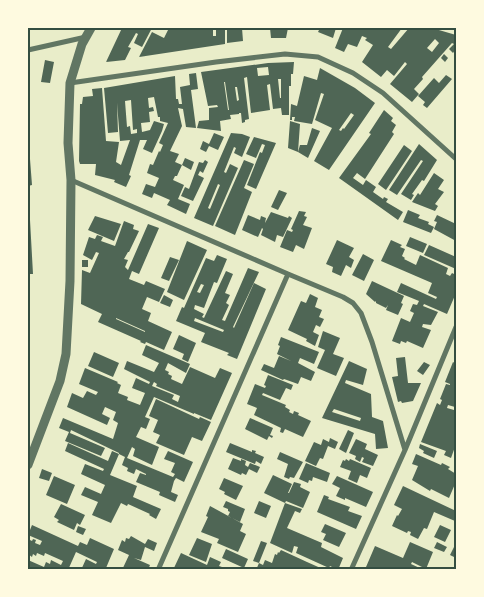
<svg xmlns="http://www.w3.org/2000/svg" width="484" height="597" viewBox="0 0 484 597" font-family="'Titillium Web',sans-serif">
	<style>
		.building { fill: #4f6655; fill-rule: evenodd }
		.lines { fill: none; stroke-linecap: round; stroke-linejoin: round }
		.minor { stroke: #617663; stroke-width: 5 }
		.tertiary { stroke: #617663; stroke-width: 9 }
		.neatline { fill: none; stroke: #344e41; stroke-width: 2 }
	</style>
	<rect width="100%" height="100%" fill="#e9edc9"/>
	<!-- building -->
	<path class="building" d="M122 28H138V29L140 30 142 28H152L142 47 134 43 138 34 136 33 128 47 131 48 125 60 106 62Z
		M169 28H213V36H216V28H225V44L139 57 152 32 164 38Z
		M227 28H242L243 41 227 43Z
		M270 28H288L286 38H271Z
		M320 28H336L333 38 318 32Z
		M343 28H402L388 47 391 49 409 28H432L456 35V49L453 53 449 49 454 44 452 43 422 77 423 79 414 89 419 94 412 102 390 84 407 64 405 62 394 76 387 70 381 77 362 62 373 45 365 40 367 38 362 36 357 47 348 44 344 52 335 48ZM435 39 439 43 432 52 427 48Z
		M444 54 448 58 445 62 441 58Z
		M45 60 54 62 50 83 41 82Z
		M294 62 293 74H291V86H289V115H282L281 108 273 109 270 84 267 85 270 110 251 113 247 77 244 78 249 119 245 120V122L242 123 241 113H239V114L230 115 231 119 220 121 221 131 197 128 199 121 209 120V108L218 107 217 105 208 106 201 72 268 63ZM268 67 269 75 258 76 257 68ZM278 79H281V98H280ZM224 82H225L229 110H228ZM235 87H237L239 100 237 101Z
		M320 68 355 88 375 103 329 170 314 161 332 128 315 120 324 94 321 93 312 124 294 121 295 117H292V120H290L291 104 297 106 304 76 317 80ZM351 113 354 115 344 129 343 128 341 131 339 130Z
		M196 73 198 89 191 90 196 128 186 127 183 109 178 108 182 126 170 151 179 154 175 162 182 165 185 158 194 162 191 170 182 165 177 176H175L173 180 184 185 178 199 190 204 186 214 167 205 170 200 154 193 152 198 142 194 146 184 155 187 159 178 147 173 150 164 153 165 159 151 160 152 163 145 159 143 168 123 160 121V117H158L154 97 148 98 149 108 153 107 154 111 149 112 150 122 141 123 142 132 150 130 154 121 164 124 162 131 152 153 143 149 147 140H140L129 175 131 176 126 187 114 182 115 180 95 175 96 164H80L79 161 80 104H82L83 97 93 96 92 89 102 88 106 141 119 142 116 162 121 165 130 140 120 141 117 103 118 132 108 133 104 88 175 76 176 99H178L179 104H182L180 87 190 85 189 74ZM131 100 133 130 137 129V133L131 134 130 126 127 127 125 101Z
		M446 75 452 79 427 108 423 105 425 102 418 96 434 78 439 83Z
		M384 110 393 118 391 121 396 125 392 132 394 134 365 179 357 173 353 178 363 185 366 180 376 187 373 192 383 199 384 197 388 199 386 202 403 212 398 220 339 178 371 134 369 133Z
		M290 121 300 124 298 152 288 148Z
		M312 128 320 131 308 158 298 152 300 145H307Z
		M214 133 224 137 218 150 209 146 206 152 200 149 203 141 209 144Z
		M231 133 242 134 250 137 242 157 234 153 236 148 234 147 224 172 226 173 230 164 238 168 213 226 194 218ZM218 184 220 185 210 209 208 208Z
		M254 137 276 143 256 189 247 185 260 152 262 153 265 145 262 144 256 158 246 154Z
		M419 144 437 160 424 181 422 180 412 194 414 195 411 200 401 194 423 161 421 160 397 195 389 190Z
		M404 145 412 151 386 190 378 184Z
		M28 159H30L32 185 28 186Z
		M205 160 208 162 203 173 200 171 198 175 204 178 193 201 181 196 185 187 189 189 199 162 203 163Z
		M244 160 254 164 244 188 252 192 235 235 215 226Z
		M434 173 444 180 438 189 444 192 435 204 438 206 435 211 412 202 418 193 420 195Z
		M279 190 287 193 278 210 271 207Z
		M28 196H30V216H28Z
		M408 210 420 215 418 218 429 222 428 224 434 227 431 233 403 222Z
		M299 211 306 212 304 216 307 217 303 225 312 228 304 249 296 245 293 252 280 247 287 230 292 232 293 230 291 229Z
		M271 212 288 218 289 216 292 218 283 237 277 235 275 242 261 235 263 229 262 228 258 237 242 230 248 215 260 220 261 216 266 218 265 223Z
		M437 215 456 224V241L434 229 437 222 434 221Z
		M95 216 121 224 114 241 88 230Z
		M28 220H30L33 274H28Z
		M124 221 134 225 133 229 139 231 129 252H128L124 259 128 260 125 267 128 270 148 224 159 228 139 274 132 271 129 279 144 285 146 281 165 289 159 302 147 297 142 309 151 313 148 321 172 332 164 350 146 342 145 344 140 342 141 341 98 322 102 314 81 304 82 270 90 273 99 253 96 252 92 260 83 255 89 237 95 239 97 235 103 237 101 241 115 246ZM116 318 145 331V332L116 319Z
		M410 237 427 244 423 253 406 246Z
		M337 240 354 248 349 257 354 260 351 268 346 265 341 276 332 272 333 267 326 264Z
		M391 240 402 245 400 247 405 249 402 256 405 258 404 259 416 265 420 255 448 268 446 274 450 276 452 273 456 275V293L447 314 424 304 423 306 438 312 431 325 423 324 422 327 431 330 423 348 407 341 406 343 401 341 400 344 392 341 401 318 410 322 414 313 410 311 413 304 417 305 419 301 397 292 401 283 436 299 437 297 428 293 432 283 381 261Z
		M187 241 207 250 184 300 167 292Z
		M429 245 456 257V269L424 255Z
		M363 254 374 260 364 281 352 275Z
		M217 255 227 259 217 283 214 282 204 308 195 305 194 309 204 314 202 317 204 318 226 271 233 274 225 293 230 295 226 303 229 305 222 320 225 321 248 268 259 272 233 327 234 328 254 283 266 289 237 359 227 355 229 353 201 342 205 333 176 321 182 307 184 308 206 258 214 261ZM201 284 204 285 200 293 197 292ZM195 318 224 330 223 332 194 321Z
		M170 257 179 260 169 281 161 278Z
		M82 260H88V267H82Z
		M372 281 404 296 401 303 403 304 398 315 386 310 388 305 386 308 376 303V301L375 302 366 294Z
		M310 294 318 298 315 307 322 310 319 317 324 319 320 327 316 325 313 332 319 335 315 346 306 341 307 339 288 330 301 301 306 303Z
		M164 295 173 300 170 307 160 303Z
		M323 331 340 338 333 354 344 358 336 376 317 368 325 350 318 347Z
		M179 335 196 343 188 362 182 359 184 354 173 349Z
		M281 337 319 352 314 364 300 358 298 363 315 372 311 381 301 377 298 384 284 379 283 380 261 370 264 364 274 368 279 356 291 361 277 354 280 346 278 345Z
		M146 345 190 364 186 373 168 363 165 370 169 372 168 374 172 376 171 379 182 384 190 367 215 378 220 368 232 373 211 420 194 413V414L154 397 145 417 150 419 146 429 141 427 136 437 159 447 152 465 133 456 135 449 132 447 127 458 173 477 175 474 171 472 175 463 164 459 168 451 193 462 184 482 176 478 174 481 171 492 178 495 175 502 159 495 160 492 136 482 140 473 146 475V474L136 469 134 474 127 471 128 468 122 465 125 457 119 454V453L71 430 70 433 105 448 101 456 65 441 69 432 59 428 63 418 113 439 118 423 113 420 116 412 105 407 102 414 110 418 107 425 67 407 72 393 83 398 87 391 96 395 98 392 79 384 85 368 118 382 117 383 121 385 118 393 128 397 127 400 140 405 145 393 132 388 136 378 149 384 150 382 124 369 127 361 154 372 159 363 142 355ZM154 382 157 384 156 386 180 396 178 402 172 399 174 395 152 386Z
		M94 352 119 363 113 377 88 366Z
		M405 357 408 383H421L413 401 402 403 401 401 398 402 392 377 398 376 396 358Z
		M349 361 367 369 363 385 346 380 345 383 371 394 372 417 383 421 388 448 376 449 375 434 322 418ZM334 409 361 418 360 421 332 412Z
		M424 362 430 365 423 375 417 371Z
		M453 362 456 364V386L454 387 456 391V444L451 458 444 455 446 451 421 442 437 403 440 405 442 400 440 399 446 384 450 385V384L445 382ZM448 405 455 407 454 410 447 408Z
		M268 375 293 385 291 390 286 388 280 400 263 393 262 395 286 405 285 407 290 410 289 412 293 414 294 411 299 413 298 415 311 421 303 437 285 429 283 433 280 432 281 428 254 415 257 408 247 404 255 384 265 388 266 386 264 385Z
		M156 399 199 419 200 417 211 422 202 441 192 437 184 455 156 443 160 435 153 432 158 420 149 416Z
		M250 418 273 428 270 435 273 436 272 438 269 436 267 440 245 429Z
		M348 430 354 433 346 453 339 449Z
		M330 438 338 442 335 449 328 446 323 459 320 458 316 466 305 461 314 442 321 445 323 439 329 442Z
		M356 439 367 444 365 449 378 455 373 466 362 462 364 458 362 457 360 462 355 459 356 456 349 453Z
		M68 443 108 461 112 451 119 454 110 475 137 486 133 497 161 509 156 519 149 515 150 514 128 504 127 506 121 503 111 523 92 515 98 502 81 495 85 487 101 494 105 485 81 474 85 464 103 471 104 469 65 451Z
		M230 443 252 452V450L256 451 255 453 264 457 261 464 256 461 255 464 226 452Z
		M420 444 437 451 434 458 423 453 424 451 419 448Z
		M280 452 303 462 294 478 290 477 289 479 284 477 288 464 277 459Z
		M416 454 441 465 442 463 450 467 448 469 456 474V484H455L449 498 431 489 430 491 412 480 418 466 412 464Z
		M233 458 241 461V459L246 461 245 465 248 467 250 463 260 467 257 473 249 469 246 475 242 473 241 475 228 469Z
		M346 459 349 461 350 459 371 468 367 478 360 475 357 483 348 479 351 471 340 467 343 460 345 461Z
		M306 463 330 473 327 482 313 477 312 481 309 480 308 483 299 479Z
		M42 469 52 473 49 481 39 478Z
		M273 475 292 484 288 493H289L294 482 301 484 300 487 310 492 303 508 286 501 285 503 302 509 300 513 295 511 287 528 322 543 321 547 343 558 338 570 330 566 329 568 296 553 298 547 294 546 292 553 270 543 285 503 264 493Z
		M54 476 75 485 67 504 46 495Z
		M337 476 373 492 366 507 345 498V500L336 496 340 488 332 484Z
		M224 478 243 486 236 500 224 494 225 492 219 489Z
		M403 486 456 511 455 521 434 512 427 529 424 528 418 539 410 535 411 532 408 531 407 533 392 526 397 515 398 516 402 509 394 505Z
		M324 495 329 497 328 499 350 507 348 511 362 516 356 529 317 512Z
		M226 501 245 509 240 522 228 516 230 512 228 511V509L223 507Z
		M259 501 271 506 266 518 254 513Z
		M61 504 85 515 80 525 77 523 74 530 57 522 59 520 54 517Z
		M210 506 243 524 240 531 246 534 238 552 217 543 219 539 201 532 208 517 206 516Z
		M325 524 346 533 339 547 323 540 326 534 321 532Z
		M32 525 78 546 80 542 87 545 90 538 114 549 106 568 109 570H81L86 559 96 564 97 562 76 552 68 570H28V560L44 567 46 562 50 564 51 560 61 565 63 561 45 553 44 556 37 553 36 556 33 554 32 557 28 554V539L32 541 33 539 36 540 35 543 40 545 42 541 28 535Z
		M440 525 451 530 445 542 434 537Z
		M78 526 86 529 83 535 76 532Z
		M131 536 145 544 148 539 157 543 154 551 145 547 141 560 134 558 150 565 148 570H122L129 555 118 550 122 540 125 542 126 538 129 539Z
		M197 538 212 544 206 562 189 555Z
		M261 541 267 543 259 563 253 561Z
		M410 542 433 552 426 569 412 562 411 564 424 570H373L366 567 375 546 403 558Z
		M437 542 447 547 444 552 434 548Z
		M454 547 456 549V558L450 555Z
		M226 549 248 559 244 568 222 558Z
		M281 550 307 562 325 570H256L259 563 263 565 265 560 272 563 275 554 277 555 278 552 279 553Z
		M181 553 207 565 210 557 221 562 219 566 222 567 221 570H173Z"/>
	<g class="lines">
		<!-- minor -->
		<path class="minor" d="M28 50 86 37
			M70 83 216 62 285 54 318 57 353 73 383 93 456 159
			M71 180 288 274 343 297 353 303 361 313 372 342 405 450
			M158 570 288 274
			M351 570 405 450 456 327"/>
		<!-- tertiary -->
		<path class="tertiary" d="M28 465 60 381 66 354 70 281 71 180 68 143 70 83 82 44 91 28"/>
	</g>
	<!-- border -->
	<rect width="484" height="597" fill="none" stroke="#fefae0" stroke-width="58"/>
	<rect x="29" y="29" width="426" height="539" class="neatline"/>
</svg>
